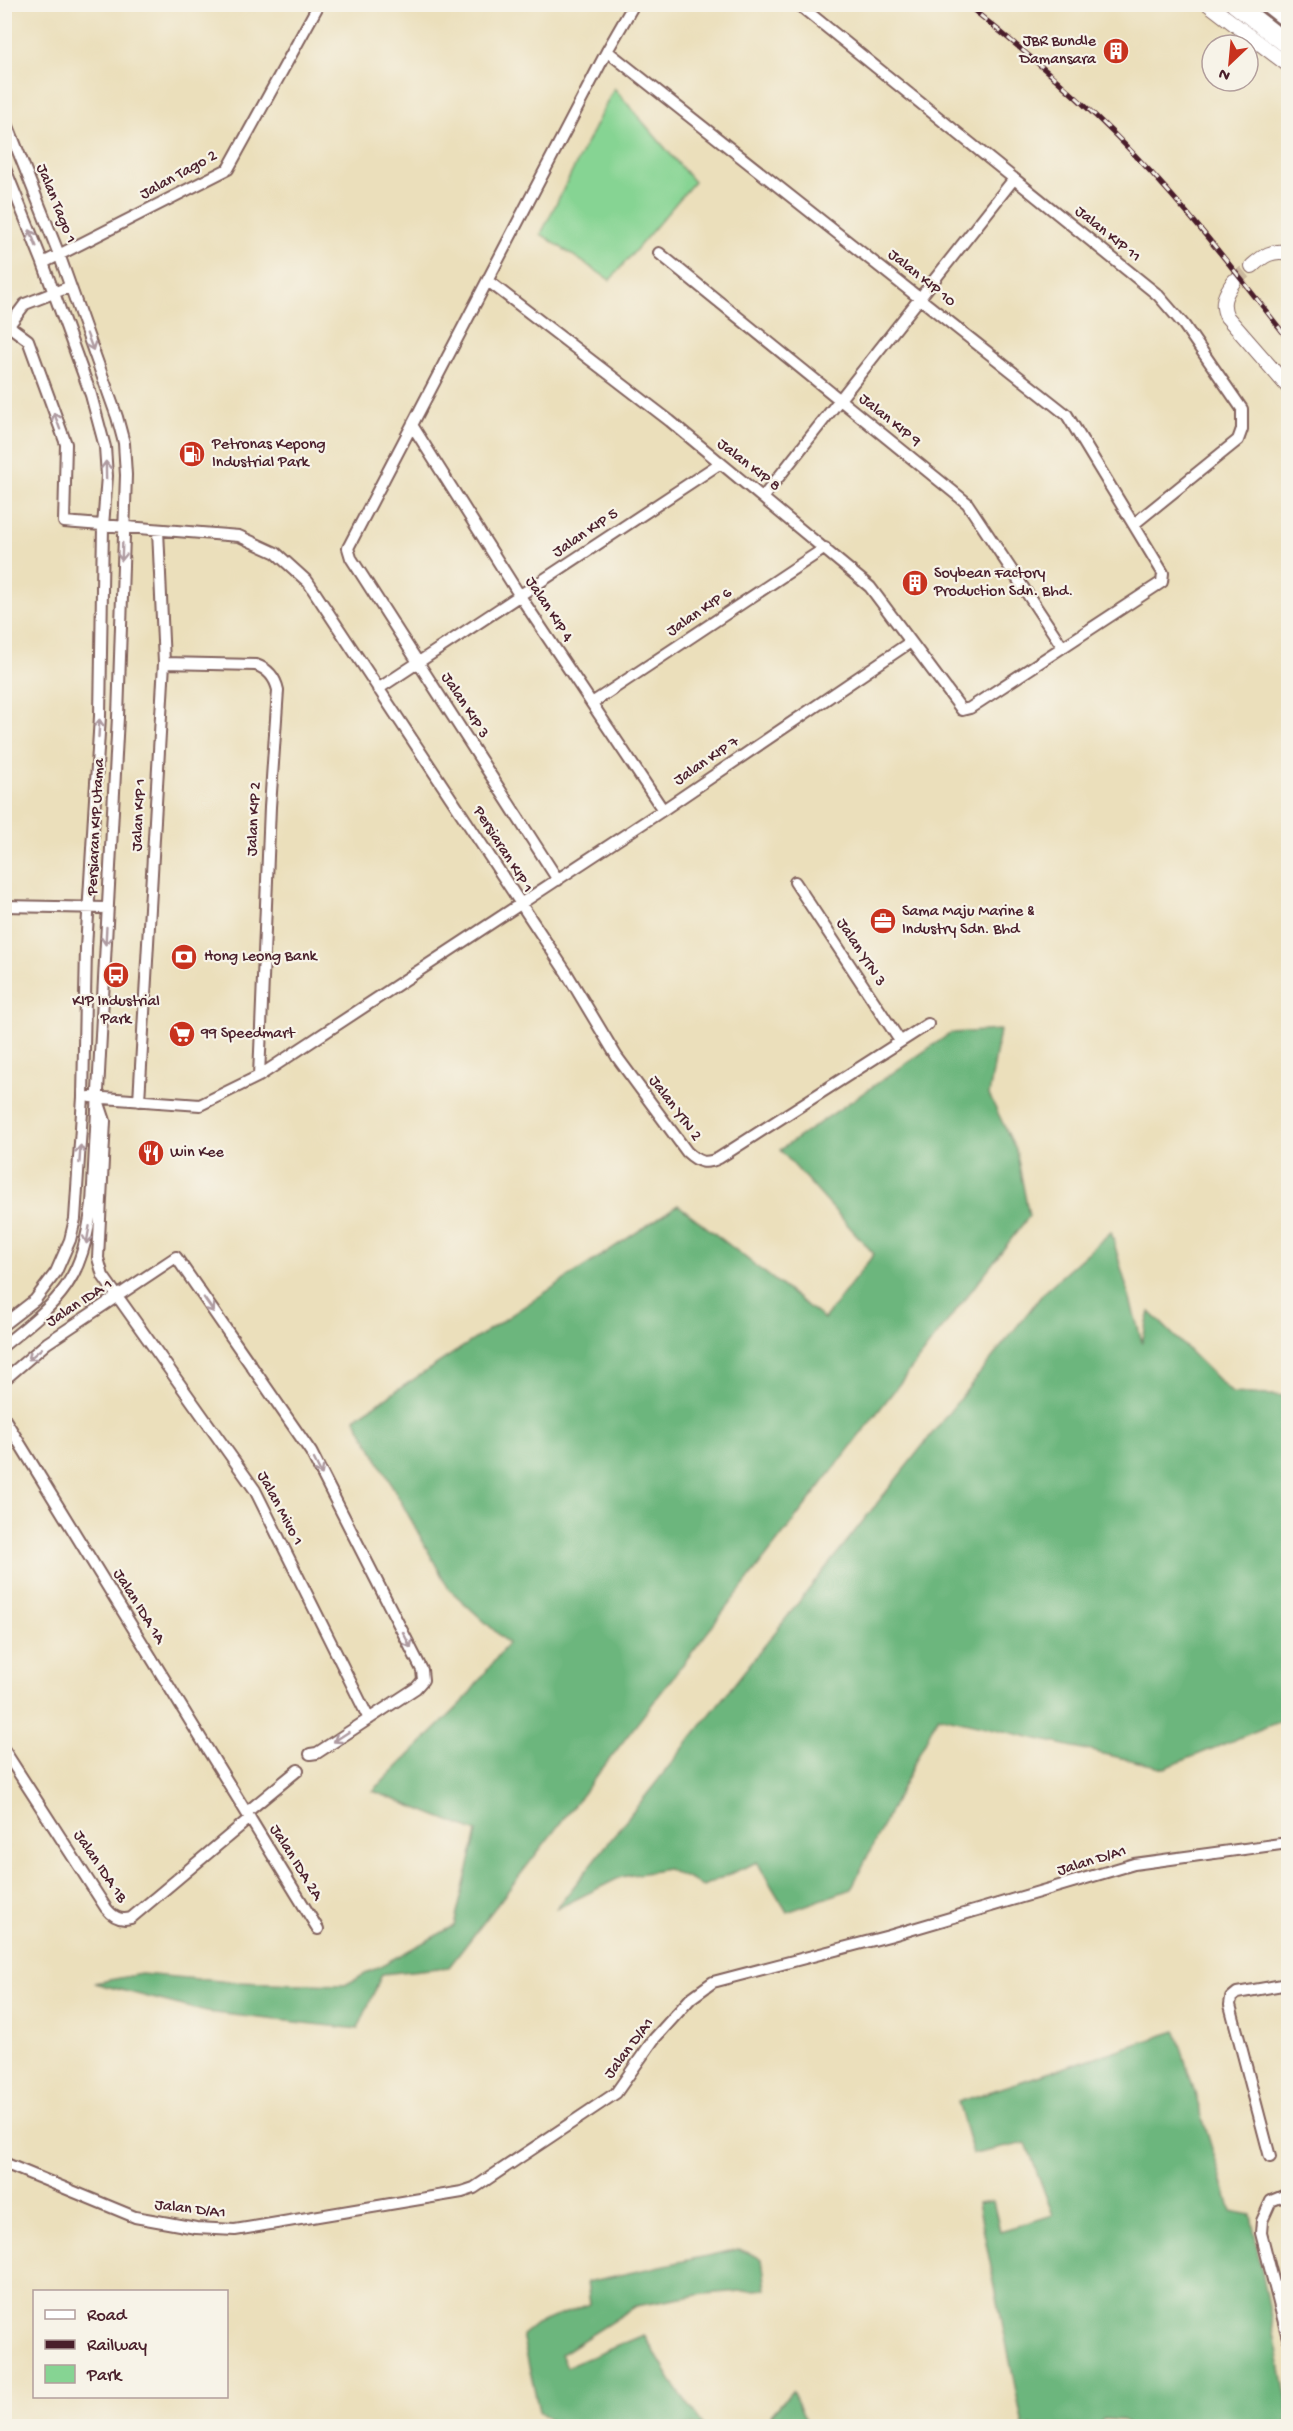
<svg xmlns="http://www.w3.org/2000/svg" width="1293" height="2431" viewBox="0 0 1293 2431" font-family="'Gochi Hand',sans-serif">
	<style>
		.green { fill: #86d493; stroke: #687a5f; stroke-width: 1.5 }
		.forest { fill: #6cb67d; stroke: #5b6a54; stroke-width: 1.5 }
		.lines { fill: none; stroke-linecap: round; stroke-linejoin: round }
		.secondary-tunnel { stroke: #cbb99e; stroke-width: 14; stroke-dasharray: 14 7; stroke-linecap: butt }
		.street-casing { stroke: #82625d; stroke-width: 14 }
		.secondary-casing { stroke: #82625d; stroke-width: 16 }
		.highway-casing { stroke: #82625d; stroke-width: 21 }
		.street { stroke: #fff; stroke-width: 10 }
		.secondary { stroke: #fff; stroke-width: 14 }
		.highway { stroke: #fff; stroke-width: 18 }
		.rail-casing { stroke: #4a1f2b; stroke-width: 5 }
		.rail { stroke: #f7f3e8; stroke-width: 3; stroke-dasharray: 9; stroke-linecap: butt }
		.oneway { stroke: #ae9aa0 }
		.labels { text-anchor: middle; dominant-baseline: central; stroke-width: 4.5; stroke-linejoin: round; paint-order: stroke }
		.poi-label { font-size: 16px; fill: #4a1f2b; stroke: #f7f3e8; text-anchor: start }
		.street-label { font-size: 16px; fill: #4a1f2b; stroke: #f7f3e8 }
	</style>
	<rect width="100%" height="100%" fill="#f7f3e8"/>
	<filter id="ink" filterUnits="userSpaceOnUse"><feTurbulence type="fractalNoise" baseFrequency=".0167" numOctaves="2"/><feDisplacementMap in="SourceGraphic" scale="12" xChannelSelector="R" yChannelSelector="G"/><feConvolveMatrix kernelMatrix="1 2 1 2 8 2 1 2 1" color-interpolation-filters="sRGB"/></filter>
	<filter id="wash" filterUnits="userSpaceOnUse"><feTurbulence type="fractalNoise" baseFrequency=".008" numOctaves="4" result="noise"/><feDisplacementMap in="SourceGraphic" scale="24" xChannelSelector="R" yChannelSelector="G"/><feGaussianBlur stdDeviation="1.35" result="paint"/><feColorMatrix in="noise" values="0 0 0 0 0 0 0 0 0 0 0 0 0 0 0 0 0 1.4 0 .05"/><feComposite in="paint" operator="in"/></filter>
	<g filter="url(#wash)">
		<rect width="100%" height="100%" fill="#ebdfbb"/>
		<!-- green -->
		<path class="green" d="M614 88 694 182 610 280 541 234Z"/>
		<!-- forest -->
		<path class="forest" d="M1000 1030 989 1095 1016 1150 1029 1216 449 1967 382 1974 358 2029 206 2012 94 1983 141 1974 231 1982 345 1985 454 1926 477 1832 373 1791 462 1703 508 1643 449 1589 355 1418 678 1205 824 1319 874 1254 780 1150 951 1033Z
			M1111 1232 1142 1342 1150 1312 1232 1393 1288 1396V1718L1165 1768 938 1716 851 1889 787 1912 757 1862 703 1886 667 1869 621 1877 556 1909 1045 1291Z
			M1176 2031 1231 2211 1251 2215 1288 2405V2426H1130L1122 2420 1103 2419 1099 2426H1023L978 2203 993 2201 1000 2231 1053 2215 1026 2143 973 2154 958 2102Z
			M739 2249 762 2259 766 2289 704 2294 636 2306 561 2354 567 2367 644 2335 674 2385 704 2426H558L539 2411 522 2335 536 2324 590 2304 587 2282Z
			M792 2391 809 2426H778L771 2415Z"/>
	</g>
	<g filter="url(#ink)">
		<g class="lines">
			<!-- secondary-tunnel -->
			<path class="secondary-tunnel" d="M1234 281 1252 266"/>
			<defs>
				<path id="street" d="M798 4 1158 295 1184 325 1242 409V429L1238 440 1134 524
					M4 116 60 257 117 417 124 443 126 475 118 717 92 1204C82 1281 63 1298 4 1345
					M4 166 43 263 91 395 105 447 107 476 103 526 100 716 86 948 83 1097 75 1219 70 1240 56 1272 35 1300 4 1324
					M659 253 967 503 1062 646
					M43 263 228 169 319 4
					M488 281 670 421 870 587 962 710 970 708 1162 582 1163 573 1067 415 607 51
					M9 326 28 340 66 444 64 522 239 536 276 553 308 582 566 972 617 1057 687 1152C698 1162 705 1165 719 1158L928 1024
					M4 332 25 304 69 287
					M412 425 520 596 663 810
					M763 497 1013 180
					M164 663 256 665C268 669 275 677 278 690L270 807 259 1076
					M378 689 719 464
					M592 703 825 548
					M558 880 351 558 348 548 607 51 634 4
					M795 882 900 1041
					M4 906 107 908
					M90 1097 200 1105 259 1076 663 810 909 643
					M139 1101 164 663 158 530
					M99 1103 105 1121 98 1258 103 1276 255 1490 369 1719
					M4 1380 47 1343 176 1257 311 1452 422 1670 423 1680 416 1688 317 1753 310 1754
					M4 1418 318 1929
					M4 1750 106 1908C113 1917 120 1921 131 1918L250 1818
					M247 1812 298 1770
					M1270 2157 1230 2005 1231 1998 1237 1993 1288 1984
					M4 2163 135 2217 196 2228 235 2230 462 2192 474 2188 616 2093 654 2039 691 1998 713 1982 889 1936 1134 1864 1288 1843
					M1288 2194 1271 2201 1262 2221 1261 2233 1288 2338
					M1276 2288 1288 2285"/>
				<path id="secondary" d="M1208 4 1288 65
					M1252 266C1263 256 1273 249 1288 253
					M1234 281C1225 294 1220 303 1227 317L1288 387"/>
				<path id="highway" d="M1235 4 1288 45
					M1269 4 1288 19"/>
			</defs>
			<!-- street casing -->
			<use href="#street" class="street-casing"/>
			<!-- secondary casing -->
			<use href="#secondary" class="secondary-casing"/>
			<!-- highway casing -->
			<use href="#highway" class="highway-casing"/>
			<!-- street -->
			<use href="#street" class="street"/>
			<!-- secondary -->
			<use href="#secondary" class="secondary"/>
			<!-- highway -->
			<use href="#highway" class="highway"/>
			<defs>
				<path id="rail" d="M966 4C1038 61 1107 121 1167 190 1210 238 1249 289 1288 339"/>
			</defs>
			<!-- rail casing -->
			<use href="#rail" class="rail-casing"/>
			<!-- rail -->
			<use href="#rail" class="rail"/>
		</g>
		<!-- one-way arrows -->
		<defs><path id="oneway-shaft" d="M-6 0H5M1.5-3L5.5 0L1.5 3" fill="none" stroke-width="1.6" stroke-linecap="round" stroke-linejoin="round" transform="scale(1.5)"/></defs>
		<g class="oneway">
			<use href="#oneway-shaft" transform="translate(33 238) rotate(-112)"/>
			<use href="#oneway-shaft" transform="translate(90 342) rotate(69)"/>
			<use href="#oneway-shaft" transform="translate(57 421) rotate(-110)"/>
			<use href="#oneway-shaft" transform="translate(106 470) rotate(-91)"/>
			<use href="#oneway-shaft" transform="translate(122 552) rotate(92)"/>
			<use href="#oneway-shaft" transform="translate(99 728) rotate(-87)"/>
			<use href="#oneway-shaft" transform="translate(106 936) rotate(93)"/>
			<use href="#oneway-shaft" transform="translate(80 1154) rotate(-86)"/>
			<use href="#oneway-shaft" transform="translate(88 1235) rotate(100)"/>
			<use href="#oneway-shaft" transform="translate(209 1305) rotate(55)"/>
			<use href="#oneway-shaft" transform="translate(35 1354) rotate(140)"/>
			<use href="#oneway-shaft" transform="translate(318 1467) rotate(63)"/>
			<use href="#oneway-shaft" transform="translate(407 1640) rotate(63)"/>
			<use href="#oneway-shaft" transform="translate(341 1737) rotate(147)"/>
		</g>
	</g>
	<!-- icons -->
	<defs>
		<symbol id="building-disc" viewBox="-11 -11 22 22"><circle r="9.5" fill="#c8321e" stroke="#f7f3e8"/><path d="M-4-6H4V6H1V3H-1V6H-4ZM-2.5-4.3h1.7v1.8h-1.7ZM.8-4.3h1.7v1.8H.8ZM-2.5-1h1.7V.8h-1.7ZM.8-1h1.7V.8H.8Z" fill="#fff"/></symbol>
		<symbol id="fuel-disc" viewBox="-11 -11 22 22"><circle r="9.5" fill="#c8321e" stroke="#f7f3e8"/><path d="M-5.5-6h7V0h2V4h1.3V-2.5L3-4.5l.8-.8L6-3V5H2.5V1h-1V6h-7ZM-4.2-4.7v3.2H.2V-4.7Z" fill="#fff"/></symbol>
		<symbol id="office-disc" viewBox="-11 -11 22 22"><circle r="9.5" fill="#c8321e" stroke="#f7f3e8"/><path d="M-6-3h4V-5.5h4V-3h4V5H-6ZM-1-4.5V-3h2v-1.5ZM-6 0V1H6V0Z" fill="#fff"/></symbol>
		<symbol id="bank-disc" viewBox="-11 -11 22 22"><circle r="9.5" fill="#c8321e" stroke="#f7f3e8"/><path d="M-6-4H6V4H-6ZM0-2.3a2.3 2.3 0 1 0 0 4.6a2.3 2.3 0 1 0 0-4.6Z" fill="#fff"/></symbol>
		<symbol id="bus-disc" viewBox="-11 -11 22 22"><circle r="9.5" fill="#c8321e" stroke="#f7f3e8"/><path d="M-5-6H5V4H4V6H2V4H-2V6H-4V4H-5ZM-3.5-4V0h7V-4ZM-3.5 1.2v1.5H-2V1.2ZM2 1.2v1.5H3.5V1.2Z" fill="#fff"/></symbol>
		<symbol id="supermarket-disc" viewBox="-11 -11 22 22"><circle r="9.5" fill="#c8321e" stroke="#f7f3e8"/><path d="M-6-5.5h2.5l.6 2H6L4.5 2H-2.5L-4.4-4H-6ZM-1.5 3.2a1.3 1.3 0 1 0 .1 0ZM3 3.2a1.3 1.3 0 1 0 .1 0Z" fill="#fff"/></symbol>
		<symbol id="restaurant-disc" viewBox="-11 -11 22 22"><circle r="9.5" fill="#c8321e" stroke="#f7f3e8"/><path d="M-5-6h1v4h1v-4h1v4h1v-4h1v5L-1.5 .5V6h-2V.5L-5-1ZM5-6V6H3V1.5H1.5Q1.5-4 5-6Z" fill="#fff"/></symbol>
	</defs>
	<g fill-rule="evenodd">
		<use href="#building-disc" x="1101" y="36" width="30" height="30"/>
		<use href="#fuel-disc" x="177" y="439" width="30" height="30"/>
		<use href="#building-disc" x="900" y="568" width="30" height="30"/>
		<use href="#office-disc" x="868" y="906" width="30" height="30"/>
		<use href="#bank-disc" x="169" y="942" width="30" height="30"/>
		<use href="#bus-disc" x="101" y="960" width="30" height="30"/>
		<use href="#supermarket-disc" x="167" y="1019" width="30" height="30"/>
		<use href="#restaurant-disc" x="136" y="1138" width="30" height="30"/>
	</g>
	<g class="labels">
		<!-- poi labels -->
		<g class="poi-label">
			<text x="1096" y="42" text-anchor="end">JBR Bundle<tspan x="1096" dy="18">Damansara</tspan></text>
			<text x="212" y="445">Petronas Kepong<tspan x="212" dy="18">Industrial Park</tspan></text>
			<text x="934" y="574">Soybean Factory<tspan x="934" dy="18">Production Sdn. Bhd.</tspan></text>
			<text x="902" y="912">Sama Maju Marine &amp;<tspan x="902" dy="18">Industry Sdn. Bhd</tspan></text>
			<text x="204" y="957">Hong Leong Bank</text>
			<text x="116" y="1002" text-anchor="middle">KIP Industrial<tspan x="116" dy="18">Park</tspan></text>
			<text x="201" y="1034">99 Speedmart</text>
			<text x="170" y="1153">Win Kee</text>
		</g>
		<!-- street labels -->
		<g class="street-label">
			<text transform="translate(179 176) rotate(-29)">Jalan Tago 2</text>
			<text transform="translate(55 204) rotate(68)">Jalan Tago 1</text>
			<text transform="translate(1107 235) rotate(39)">Jalan KIP 11</text>
			<text transform="translate(921 279) rotate(39)">Jalan KIP 10</text>
			<text transform="translate(889 421) rotate(39)">Jalan KIP 9</text>
			<text transform="translate(748 466) rotate(38)">Jalan KIP 8</text>
			<text transform="translate(586 534) rotate(-34)">Jalan KIP 5</text>
			<text transform="translate(548 610) rotate(57)">Jalan KIP 4</text>
			<text transform="translate(700 613) rotate(-34)">Jalan KIP 6</text>
			<text transform="translate(464 706) rotate(57)">Jalan KIP 3</text>
			<text transform="translate(707 762) rotate(-34)">Jalan KIP 7</text>
			<text transform="translate(140 815) rotate(-87)">Jalan KIP 1</text>
			<text transform="translate(255 819) rotate(-87)">Jalan KIP 2</text>
			<text transform="translate(97 827) rotate(-87)">Persiaran KIP Utama</text>
			<text transform="translate(502 850) rotate(58)">Persiaran KIP 1</text>
			<text transform="translate(860 953) rotate(57)">Jalan YTN 3</text>
			<text transform="translate(674 1109) rotate(53)">Jalan YTN 2</text>
			<text transform="translate(80 1304) rotate(-33)">Jalan IDA 1</text>
			<text transform="translate(279 1509) rotate(62)">Jalan Mivo 1</text>
			<text transform="translate(138 1607) rotate(58)">Jalan IDA 1A</text>
			<text transform="translate(1092 1862) rotate(-17)">Jalan D/A1</text>
			<text transform="translate(295 1863) rotate(58)">Jalan IDA 2A</text>
			<text transform="translate(99 1867) rotate(56)">Jalan IDA 1B</text>
			<text transform="translate(630 2049) rotate(-53)">Jalan D/A1</text>
			<text transform="translate(190 2210) rotate(7)">Jalan D/A1</text>
		</g>
	</g>
	<!-- margin -->
	<rect width="1293" height="2431" fill="none" stroke="#f7f3e8" stroke-width="24"/>
	<!-- legend -->
	<rect x="33" y="2290" width="195" height="108" fill="#f7f3e8" stroke="#b29e9c" stroke-width="1.5"/>
	<rect x="45" y="2310" width="30" height="9" fill="#ffffff" stroke="#b29e9c" stroke-width="1.5"/>
	<text x="87" y="2320" font-size="18" fill="#4a1f2b">Road</text>
	<rect x="45" y="2340" width="30" height="9" fill="#4a1f2b" stroke="#b29e9c" stroke-width="1.5"/>
	<text x="87" y="2350" font-size="18" fill="#4a1f2b">Railway</text>
	<rect x="45" y="2365" width="30" height="18" fill="#86d493" stroke="#b29e9c" stroke-width="1.5"/>
	<text x="87" y="2380" font-size="18" fill="#4a1f2b">Park</text>
	<!-- north arrow -->
	<g transform="translate(1230 63) rotate(206)"><circle r="28" fill="#f7f3e8" stroke="#b29e9c" stroke-width="1.5"/>
	<path d="M0-4.5L10 22L0 15L-10 22Z" fill="#c8321e"/>
	<text y="-9" font-size="16" font-weight="bold" text-anchor="middle" fill="#4a1f2b">N</text>
	</g>
</svg>
